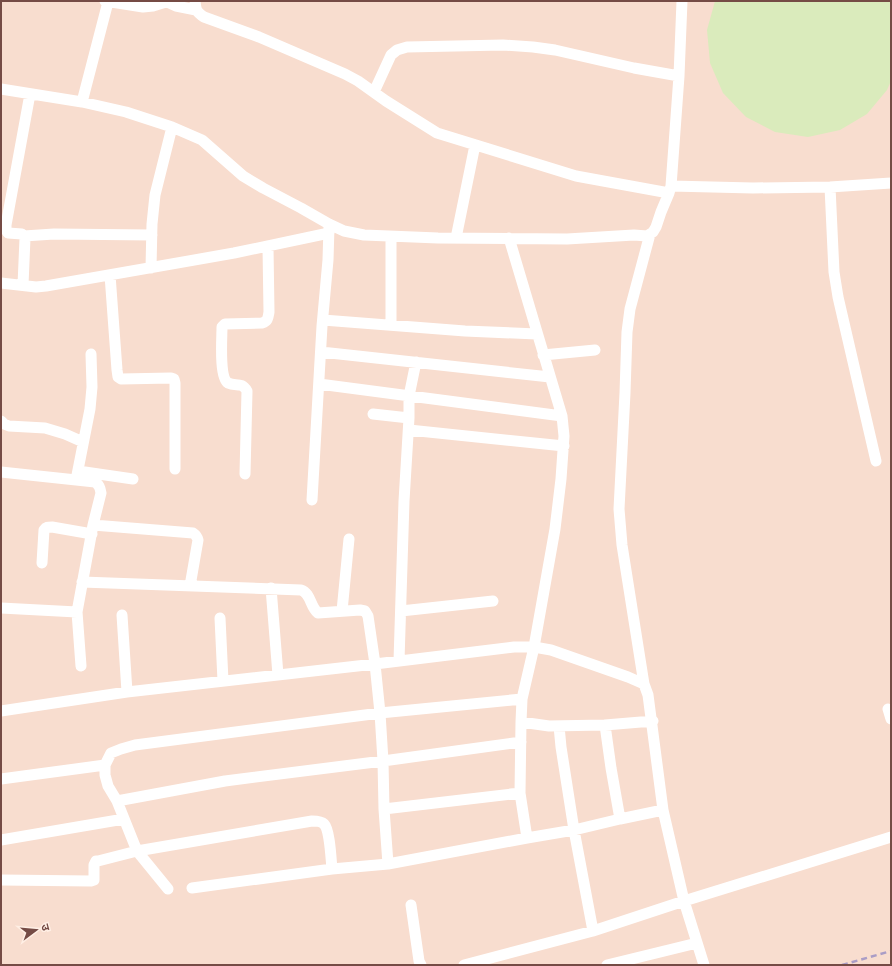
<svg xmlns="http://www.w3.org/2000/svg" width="892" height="966" font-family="Montserrat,'Noto Sans Devanagari',sans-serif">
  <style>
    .residential { fill: #f8ddcf }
    .green { fill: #daebbc }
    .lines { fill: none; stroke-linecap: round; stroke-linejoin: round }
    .minor { stroke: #fff; stroke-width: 11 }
    .rail { stroke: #aa9dc6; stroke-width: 2.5; stroke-dasharray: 6 4; stroke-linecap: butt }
  </style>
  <rect width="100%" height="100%" fill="#feeade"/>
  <!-- residential -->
  <path class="residential" d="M1 1H891V965H1Z"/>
  <!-- green -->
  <path class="green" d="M715 1H891V81L887 90 867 114 840 130 808 137 775 132 746 117 723 93 710 63 707 30Z"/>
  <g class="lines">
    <!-- minor -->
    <path class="minor" d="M105 1 143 7 153 6 166 2
      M165 1 176 6 196 10
      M195 1C196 10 196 12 204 17L259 37 345 74 358 81 386 101 437 133 576 176 669 193
      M682 1 679 76 671 186 753 188 830 187 891 183
      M1 89 82 102 126 112 172 127 202 140 243 176 263 188 301 208 329 224 344 231 364 235 438 238 567 239 634 235 647 236 653 232 656 227 661 212 669 193 671 186
      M374 92 391 55 397 50 407 47 503 45 533 47 555 50 634 68 679 76
      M82 102 108 2
      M830 187 834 272 838 297 876 461
      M24 236 54 234 152 235
      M391 237V325
      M456 238 475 145
      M509 238 562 416 564 436 561 479 555 529 534 647 522 699 521 722
      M151 268 152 224 155 195 172 127
      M110 275 117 370 118 377 121 379 171 378 174 379 175 383V469
      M1 283 36 287 46 286 234 253 329 233
      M23 285 25 238 22 234 8 233 6 230V225L30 94
      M323 320 465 331 537 334
      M321 352 550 377
      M543 355 595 350
      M319 384 562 416
      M373 414 409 418
      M1 421 4 424 9 426 45 428 65 434 83 442
      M409 430 564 446
      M78 471 133 479
      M1 472 95 482C99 485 100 487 101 493L93 525 77 612 81 666
      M245 474 247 391C241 381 236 387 228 383 219 377 222 338 222 327L225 324 262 323C268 321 268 318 269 312L268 247
      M76 480 90 409 92 387 91 354
      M312 500 322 326 328 260 329 227
      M93 525 193 533C196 535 197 536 198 540L190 586
      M42 563 44 530C46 527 48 527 52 527L92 534
      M82 582 301 590C311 593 310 607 318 613L360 610 365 611 368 616 375 664 380 713 383 761 384 809 388 864
      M271 588 278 675
      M1 608 77 612
      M342 611 349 539
      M401 611 493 601
      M122 615 127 692
      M220 618 223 681
      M399 661 404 501 409 418V396L416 362
      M644 684 622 545 619 509 625 393 627 332 630 309 650 234
      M888 709 891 719
      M1 711 127 692 375 664 514 647H534L551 650 628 677 644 684 648 695 663 810 684 901 704 965
      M605 725 611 768 620 819
      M559 726 561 747 574 830 593 931
      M1 779 105 765
      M117 801 225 781 383 761 521 742
      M384 809 520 793
      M527 838 520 793 521 722 549 726 605 725 653 721
      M1 840 124 819
      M1 880 91 881 94 880V865L96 861H98L137 851 312 821C316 821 321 821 324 824 330 830 331 860 332 869
      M192 888 332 869 388 864 527 838 574 830 620 819 663 810
      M168 889 137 851 117 801 108 786 105 775V765L111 753 121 749 135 745 380 713 522 699
      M411 905 419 961 421 965
      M464 965 593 931 684 901 891 837
      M607 965 697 943"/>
    <!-- rail -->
    <path class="rail" d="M842 965 891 951"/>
  </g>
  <!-- border -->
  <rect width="892" height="966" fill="none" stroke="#754b45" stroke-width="4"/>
  <!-- north arrow -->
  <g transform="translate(36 930) rotate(74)" stroke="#ffefe5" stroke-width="3" paint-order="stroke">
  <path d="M0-3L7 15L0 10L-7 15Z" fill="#754b45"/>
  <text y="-6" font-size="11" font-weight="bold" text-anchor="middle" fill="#754b45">उ</text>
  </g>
</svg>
